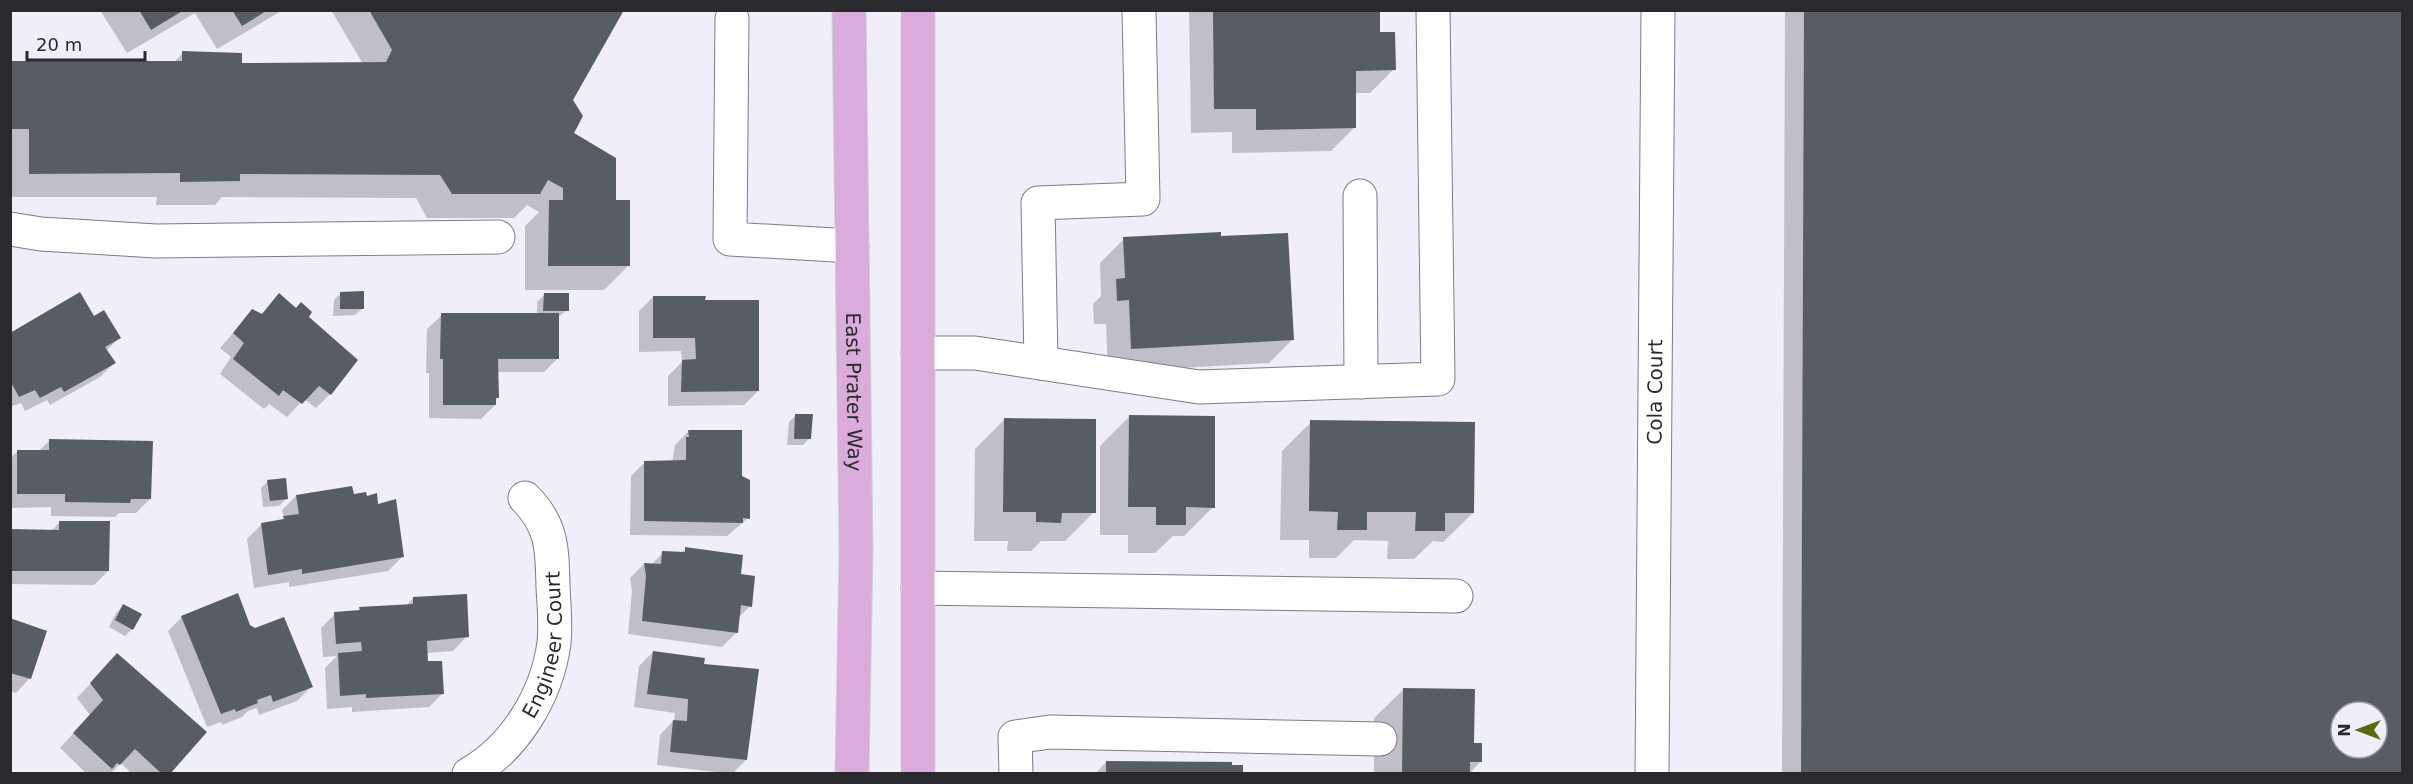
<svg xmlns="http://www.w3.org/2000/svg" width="2413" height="784" font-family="'DejaVu Sans',sans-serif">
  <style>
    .shadow { fill: #0003; fill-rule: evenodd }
    .building { fill: #585d64; fill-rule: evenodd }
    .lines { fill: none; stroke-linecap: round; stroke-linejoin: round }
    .minor-casing { stroke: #7d7c85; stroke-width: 35 }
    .major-casing { stroke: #d0d0d1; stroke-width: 35 }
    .minor { stroke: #fff; stroke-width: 33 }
    .major { stroke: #d9acdb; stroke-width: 33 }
    .labels { text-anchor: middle; stroke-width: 6; stroke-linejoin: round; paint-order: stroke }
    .street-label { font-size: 20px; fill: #2a292d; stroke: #f0eff9 }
  </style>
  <rect width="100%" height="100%" fill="#f0eff9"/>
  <!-- shadow -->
  <path class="shadow" d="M100 10H283L217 49 195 13 127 53Z
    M331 10H623L571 100 572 133 615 201 628 266 604 290H525V226L539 212 527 205 514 218H427L416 198 222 197 215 205H156L157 197H10V62L173 63 183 53 240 65 363 64Z
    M1189 10H1378V34L1394 69 1370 93H1354L1355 127 1331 151 1232 153V132L1191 133Z
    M1785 10H2402V774H1782ZM2341 712H2377V748H2341Z
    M1220 238 1293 339 1269 363 1108 372 1106 324H1094L1093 304 1101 296 1100 263 1124 239Z
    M341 293 363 308 355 315 333 316 334 300Z
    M279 295 307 317 330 394 316 408 304 399 287 417 269 404 264 409 220 374 231 357 220 348 252 311 261 315Z
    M544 295 567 310 558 317V358L544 372H497V397L495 405 481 419 429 418V373H426L427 329 442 315H537V302Z
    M653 297 704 301 758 391 744 405 668 406V376L682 362 681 351 639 352V311Z
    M93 318 119 338 106 351 114 363 100 377 50 405 47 400 25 411 21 403 10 407V336Z
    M796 415 810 438 803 445H787L789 422Z
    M1129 417 1213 507 1184 536H1173L1155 553H1128V535H1100V446Z
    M1004 420 1094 512 1065 541H1041L1031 551H1007L1008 541H974L975 449Z
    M1311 422 1473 513 1443 542 1433 541 1414 559H1387L1388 541 1354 540 1336 558H1309V540H1280L1282 451Z
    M689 431 748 518 727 536 630 535 631 476 645 462H672L675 445Z
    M49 441 150 499 136 513H119L115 517 51 516V507L10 508V458L18 451H39Z
    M268 481 286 499 279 506 263 507 261 488Z
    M296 496H353L377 505 403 556 388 571 289 587V582L254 588 247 539 261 525 280 521 284 518 282 510Z
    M59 523 108 571 94 585 10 584V531H51Z
    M686 549 739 575 750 606 738 618 736 633 722 647 628 634 632 591 630 578 644 564 651 565 663 553H681Z
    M413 598 467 636 453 651 426 653V663L443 693 429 707 352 712V707L327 709 325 668 337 656 323 657 321 628 335 614 357 612 360 608 406 606Z
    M123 606 132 629 125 636 109 627 116 613Z
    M182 617 248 626 311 687 297 701 259 715 257 708 248 711 242 717 222 725 221 722 207 727 168 631Z
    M10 620 30 678 16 693 10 691Z
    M653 652 702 665 746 760 732 774 657 765 660 735 674 720 675 713 634 707 639 666Z
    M117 655 168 774H132L121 763 110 774H87L60 748 90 715 77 698Z
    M1404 689 1472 744 1480 762 1469 774H1374V718Z
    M1106 762 1230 767 1242 774H1095Z"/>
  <!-- building -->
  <path class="building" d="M139 10H184L151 30Z
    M232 10H268L242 26Z
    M369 10H624L573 100 583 116 574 133 616 158V200H630V266H548L549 200H563V188L548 180 540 194H452L440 175 240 174V181L180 182V173L29 174V129H10V61H182V51L242 53V63L386 62 392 50Z
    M1213 10H1380V32H1395L1396 70 1356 71V128L1256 130V109H1214Z
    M1804 10H2402V774H1801ZM2341 712H2377V748H2341Z
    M1221 232V236L1288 233 1294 340 1131 349 1129 300 1117 301 1116 279 1125 278 1123 237Z
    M364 291V309H340V292Z
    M80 292 94 316 104 310 121 338 105 347 116 363 64 392 61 387 40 398 35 390 19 397 10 381V333Z
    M279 293 296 308 301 302 312 312 309 317 358 360 331 395 319 386 302 404 283 390 279 396 233 359 244 343 233 333 252 309 262 314Z
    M544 293H569V311H543Z
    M653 296H706L705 300H759V391L681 392 682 360 696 359 695 338H653Z
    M441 313H559V359H498L499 398H496V405H443V359H440Z
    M795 414H813L811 439H794Z
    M1129 415 1215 416V508L1186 507V525H1156V507H1128Z
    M1004 418 1096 419V513H1062L1061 523 1036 522V512H1003Z
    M1310 420 1475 422 1474 513H1445V531H1415L1416 512H1367V530H1337L1338 512 1309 511Z
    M688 430H742V476L750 480V519L743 518V523L644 521V461L686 460V437H689Z
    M49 439 153 441 151 499H131L130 503 65 502V494H17V450H49Z
    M286 478 288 499 270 501 267 480Z
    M352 486 354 494 366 492 367 496 377 493 378 504 396 499 404 557 302 574V569L268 575 261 523 284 519 283 516 299 514 296 495Z
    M59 521H110L109 571H10V529L59 530Z
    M685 547 743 555 741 574 755 576 752 607 741 605 738 633 642 621 646 576 644 563 661 564 662 551 685 552Z
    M238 593 250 625 255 628 284 617 313 687 273 702 271 695 257 700 258 703 236 712 235 709 221 714 181 616Z
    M467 594 469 637 427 641 428 661H442L444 694 366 698V694L340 696 338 653 362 651 361 642 336 644 334 612 360 610 359 607 413 604V597Z
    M123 604 142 614 133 630 115 620Z
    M10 618 47 631 31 679 10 673Z
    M653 651 705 658 704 664 759 669 747 760 670 752 673 720 687 721 688 699 647 694Z
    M117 653 207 732 170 774H162L135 749 120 765 117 763 112 769 73 733 103 700 90 683Z
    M1403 688 1475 689 1474 743H1482V762H1470V774H1402Z
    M1106 761 1232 762V765H1243V774H1106Z"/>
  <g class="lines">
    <!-- minor casing -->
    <g class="minor-casing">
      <g id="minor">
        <path d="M732 19 730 239 852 246"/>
        <path d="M1360 196 1361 382"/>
        <path d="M10 229 41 234 156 241 498 237"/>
        <path d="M918 353H975L1199 387 1438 379 1433 10"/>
        <path d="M1041 363 1038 203 1143 199 1139 10"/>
        <path d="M918 588 1456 596"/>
        <path id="s1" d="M469 774C515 748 547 695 554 643 556 624 554 606 553 587 552 550 553 526 525 498"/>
        <path d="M1016 774 1015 737 1050 732 1380 739"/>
        <path id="s2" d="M1652 774 1658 10"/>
      </g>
    </g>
    <!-- major casing -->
    <g class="major-casing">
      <g id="major">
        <path id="s3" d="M849 10 856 550 852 774"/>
        <path d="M918 10V774"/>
      </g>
    </g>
    <!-- minor -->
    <use href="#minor" class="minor"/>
    <!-- major -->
    <use href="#major" class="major"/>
  </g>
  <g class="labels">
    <!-- street labels -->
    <g class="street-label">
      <text dy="7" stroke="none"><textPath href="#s3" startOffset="382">East Prater Way</textPath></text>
      <text dy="7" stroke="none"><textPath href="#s2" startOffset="382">Cola Court</textPath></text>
      <text dy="7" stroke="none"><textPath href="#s1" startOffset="158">Engineer Court</textPath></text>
    </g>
  </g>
  <!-- border -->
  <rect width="2413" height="784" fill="none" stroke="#2a292d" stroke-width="24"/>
  <!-- north arrow -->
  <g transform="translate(2359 730) rotate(270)"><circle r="28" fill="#f0eff9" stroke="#a1a0a7" stroke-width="1.5"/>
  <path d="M0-4.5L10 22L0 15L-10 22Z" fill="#5d680d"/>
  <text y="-9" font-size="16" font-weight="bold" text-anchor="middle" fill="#2a292d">N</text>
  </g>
  <!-- scale -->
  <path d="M27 51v9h118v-9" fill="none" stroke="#2a292d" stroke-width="3"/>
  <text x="36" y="51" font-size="18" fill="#2a292d" stroke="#f0eff9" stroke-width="4.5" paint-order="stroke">20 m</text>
</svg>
